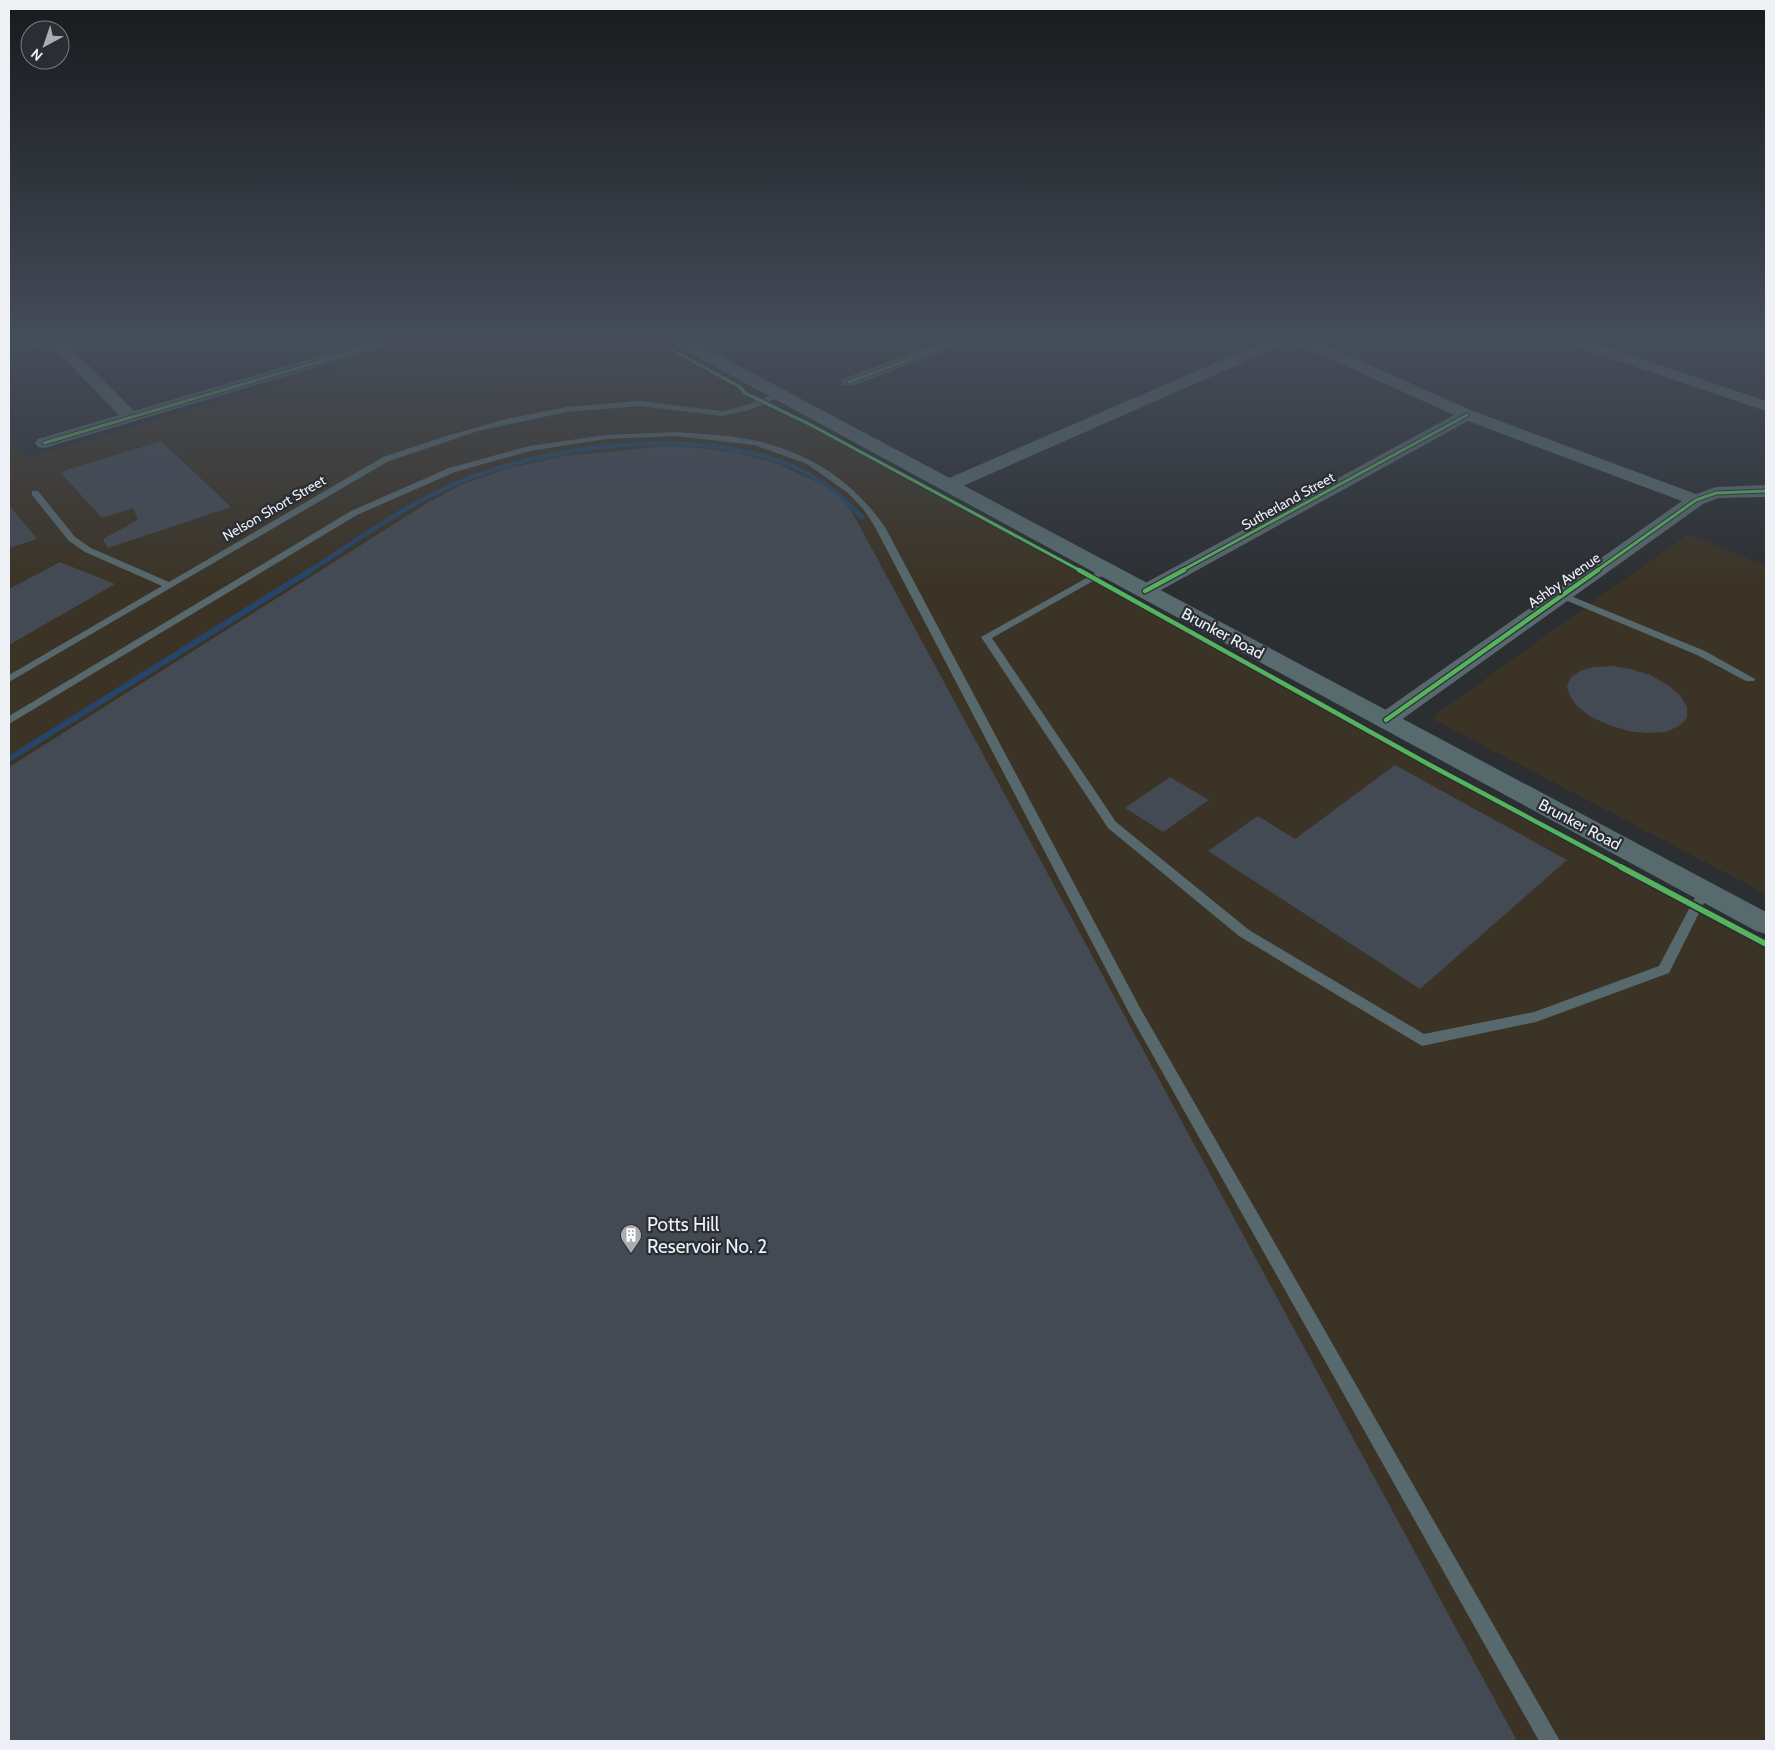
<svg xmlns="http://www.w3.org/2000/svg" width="1775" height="1750" font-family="Cabin,sans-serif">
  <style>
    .industrial { fill: #3b3325 }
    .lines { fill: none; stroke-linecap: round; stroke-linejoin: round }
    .stream-far1 { stroke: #254668; stroke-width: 4.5 }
    .stream { stroke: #254668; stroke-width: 6 }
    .building { fill: #434a53 }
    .lane { fill: #57696c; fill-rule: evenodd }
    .street { fill: #57696c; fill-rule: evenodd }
    .secondary { fill: #576b6e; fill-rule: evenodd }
    .cycleway-far2-casing { stroke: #2a2e34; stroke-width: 5 }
    .cycleway-far1-casing { stroke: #2a2e34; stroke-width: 7 }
    .cycleway-casing { stroke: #2a2e34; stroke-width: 9 }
    .cycleway-far2 { stroke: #56b35d; stroke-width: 3 }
    .cycleway-far1 { stroke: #56b35d; stroke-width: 4.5 }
    .cycleway { stroke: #56b35d; stroke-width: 5.5 }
    .labels { text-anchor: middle; stroke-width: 4.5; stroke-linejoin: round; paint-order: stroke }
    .far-street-label { font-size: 14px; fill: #edf0f5; stroke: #2a2e34 }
    .street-label { font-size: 16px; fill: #edf0f5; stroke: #2a2e34 }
    .near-poi-label { font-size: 19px; fill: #edf0f5; stroke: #2a2e34; text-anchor: start }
  </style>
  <rect width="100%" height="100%" fill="#2c2f32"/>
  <!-- industrial -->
  <path class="industrial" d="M423 341H654L1766 948V1741H9V435L28 458Z
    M1688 534 1766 566V894L1435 720V715Z"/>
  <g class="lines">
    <!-- stream-far1 -->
    <path class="stream-far1" d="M309 571C354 543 399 509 448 487 542 445 695 425 792 466 821 478 840 496 862 517"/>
    <!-- stream -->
    <path class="stream" d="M9 759 311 570"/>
  </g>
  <!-- building -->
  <path class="building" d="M161 441 231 507 108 548 103 539 138 520 133 508 102 518 60 472Z
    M666 446 698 448 735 452 779 464 823 485 841 499 852 512 1517 1741H9V767L429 502 461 485 509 468 565 456Z
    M9 505 37 539 9 548Z
    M60 562 115 584 9 645V589Z
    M1612 666 1631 669 1650 675 1668 685 1680 695 1687 707V718L1679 726 1666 732 1647 733 1628 731 1609 725 1591 717 1578 707 1570 696 1567 686 1571 677 1580 671 1593 667Z
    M1395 765 1567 860 1420 989 1208 851 1258 816 1295 839Z
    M1170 777 1209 800 1163 832 1125 808Z"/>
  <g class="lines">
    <!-- lane -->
    <path class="lane" d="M43 341H57L14 353 10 351Z
      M776 393 783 395 750 410 722 416 640 406 567 412 478 431 389 461 9 682V675L162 586 85 552 69 541 32 495V491H38L75 537 91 548 169 582 383 457 443 437 506 419 567 407 640 401 722 411 744 406Z
      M676 432C702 434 731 435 757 441 811 454 853 481 885 527L1139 1006 1560 1741H1539L1129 1013 875 527 864 510 848 493 807 464 754 445 676 436 606 439 530 451 455 472 357 515 9 724V716L351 511 449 468 529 446 606 435Z
      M1106 567 1111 570 1109 572 992 638 1116 822 1249 930 1424 1034 1534 1012 1659 966 1700 888H1708L1710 891 1669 973 1536 1022 1422 1046 1239 936 1108 828 981 637Z
      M1561 592 1705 651 1755 679 1754 681H1746L1697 655 1558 597V593Z"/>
    <!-- street -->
    <path class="street" d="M47 341H64L134 411 371 341H397L394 344 44 448 38 447 35 443 38 439 119 415Z
      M943 341H966L963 344 855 385H843L841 382 843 379Z
      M1266 341H1288L1285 344 956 489 949 491 942 489 940 485 942 481Z
      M1289 341H1312L1336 350 1473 411 1696 494 1716 487 1766 485V497L1718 498 1703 504 1394 725 1386 727 1378 725 1374 720 1378 715 1682 501 1468 421 1152 595 1145 597 1138 595 1135 591 1138 587 1454 415 1324 356 1292 344Z
      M1564 341H1588L1766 401V411L1567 344Z"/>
    <!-- secondary -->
    <path class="secondary" d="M671 341H692L1766 912V934L1756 931 673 344Z"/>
    <!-- cycleway-far2 casing -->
    <g class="cycleway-far2-casing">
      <path id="cycleway-far2" d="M656 341 740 387 745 393 811 425 1081 571
        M849 382 958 341
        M44 443 389 341
        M1181 571 1467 415
        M1596 571 1696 500 1716 493 1766 491"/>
    </g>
    <!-- cycleway-far1 casing -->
    <g class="cycleway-far1-casing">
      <path id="cycleway-far1" d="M1079 570 1428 764 1623 868
        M1145 591 1184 570
        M1386 720 1598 570"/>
    </g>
    <!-- cycleway casing -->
    <g class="cycleway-casing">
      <path id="cycleway" d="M1621 867 1766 944"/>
    </g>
    <!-- cycleway-far2 -->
    <use href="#cycleway-far2" class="cycleway-far2"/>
    <!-- cycleway-far1 -->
    <use href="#cycleway-far1" class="cycleway-far1"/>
    <!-- cycleway -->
    <use href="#cycleway" class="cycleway"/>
  </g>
  <!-- sky -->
  <linearGradient id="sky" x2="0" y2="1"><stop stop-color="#181a1c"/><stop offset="0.58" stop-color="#454d5a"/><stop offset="1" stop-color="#454d5a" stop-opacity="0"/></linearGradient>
  <rect width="1775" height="586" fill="url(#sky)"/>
  <!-- icons -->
  <defs>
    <g id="building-pin" transform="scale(1.125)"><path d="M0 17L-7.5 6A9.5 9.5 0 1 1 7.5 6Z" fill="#a9acb1" stroke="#2a2e34"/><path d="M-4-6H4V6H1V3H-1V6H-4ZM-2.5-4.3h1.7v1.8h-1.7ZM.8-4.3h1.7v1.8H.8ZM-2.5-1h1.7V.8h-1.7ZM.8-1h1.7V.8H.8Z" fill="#fff"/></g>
  </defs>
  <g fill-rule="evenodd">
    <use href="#building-pin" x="631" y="1235"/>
  </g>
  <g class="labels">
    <!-- far-street labels -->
    <g class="far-street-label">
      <text transform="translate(1288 501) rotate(-29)" y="5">Sutherland Street</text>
      <text transform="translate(274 508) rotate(-30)" y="5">Nelson Short Street</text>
      <text transform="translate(1564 580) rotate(-35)" y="5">Ashby Avenue</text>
    </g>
    <!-- street labels -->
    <g class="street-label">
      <text transform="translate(1223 633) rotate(28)" y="6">Brunker Road</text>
      <text transform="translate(1580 824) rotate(28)" y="6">Brunker Road</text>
    </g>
    <!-- near-poi labels -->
    <g class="near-poi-label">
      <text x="647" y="1231">Potts Hill<tspan x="647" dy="22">Reservoir No. 2</tspan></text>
    </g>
  </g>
  <!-- border -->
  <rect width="1775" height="1750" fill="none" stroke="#edf0f5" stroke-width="20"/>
  <!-- north arrow -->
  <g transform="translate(45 45) rotate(220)"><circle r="24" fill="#2a2e34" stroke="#787c81"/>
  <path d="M0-4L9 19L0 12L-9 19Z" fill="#a9acb1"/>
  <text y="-8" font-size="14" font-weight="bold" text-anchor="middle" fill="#edf0f5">N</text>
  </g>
</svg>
